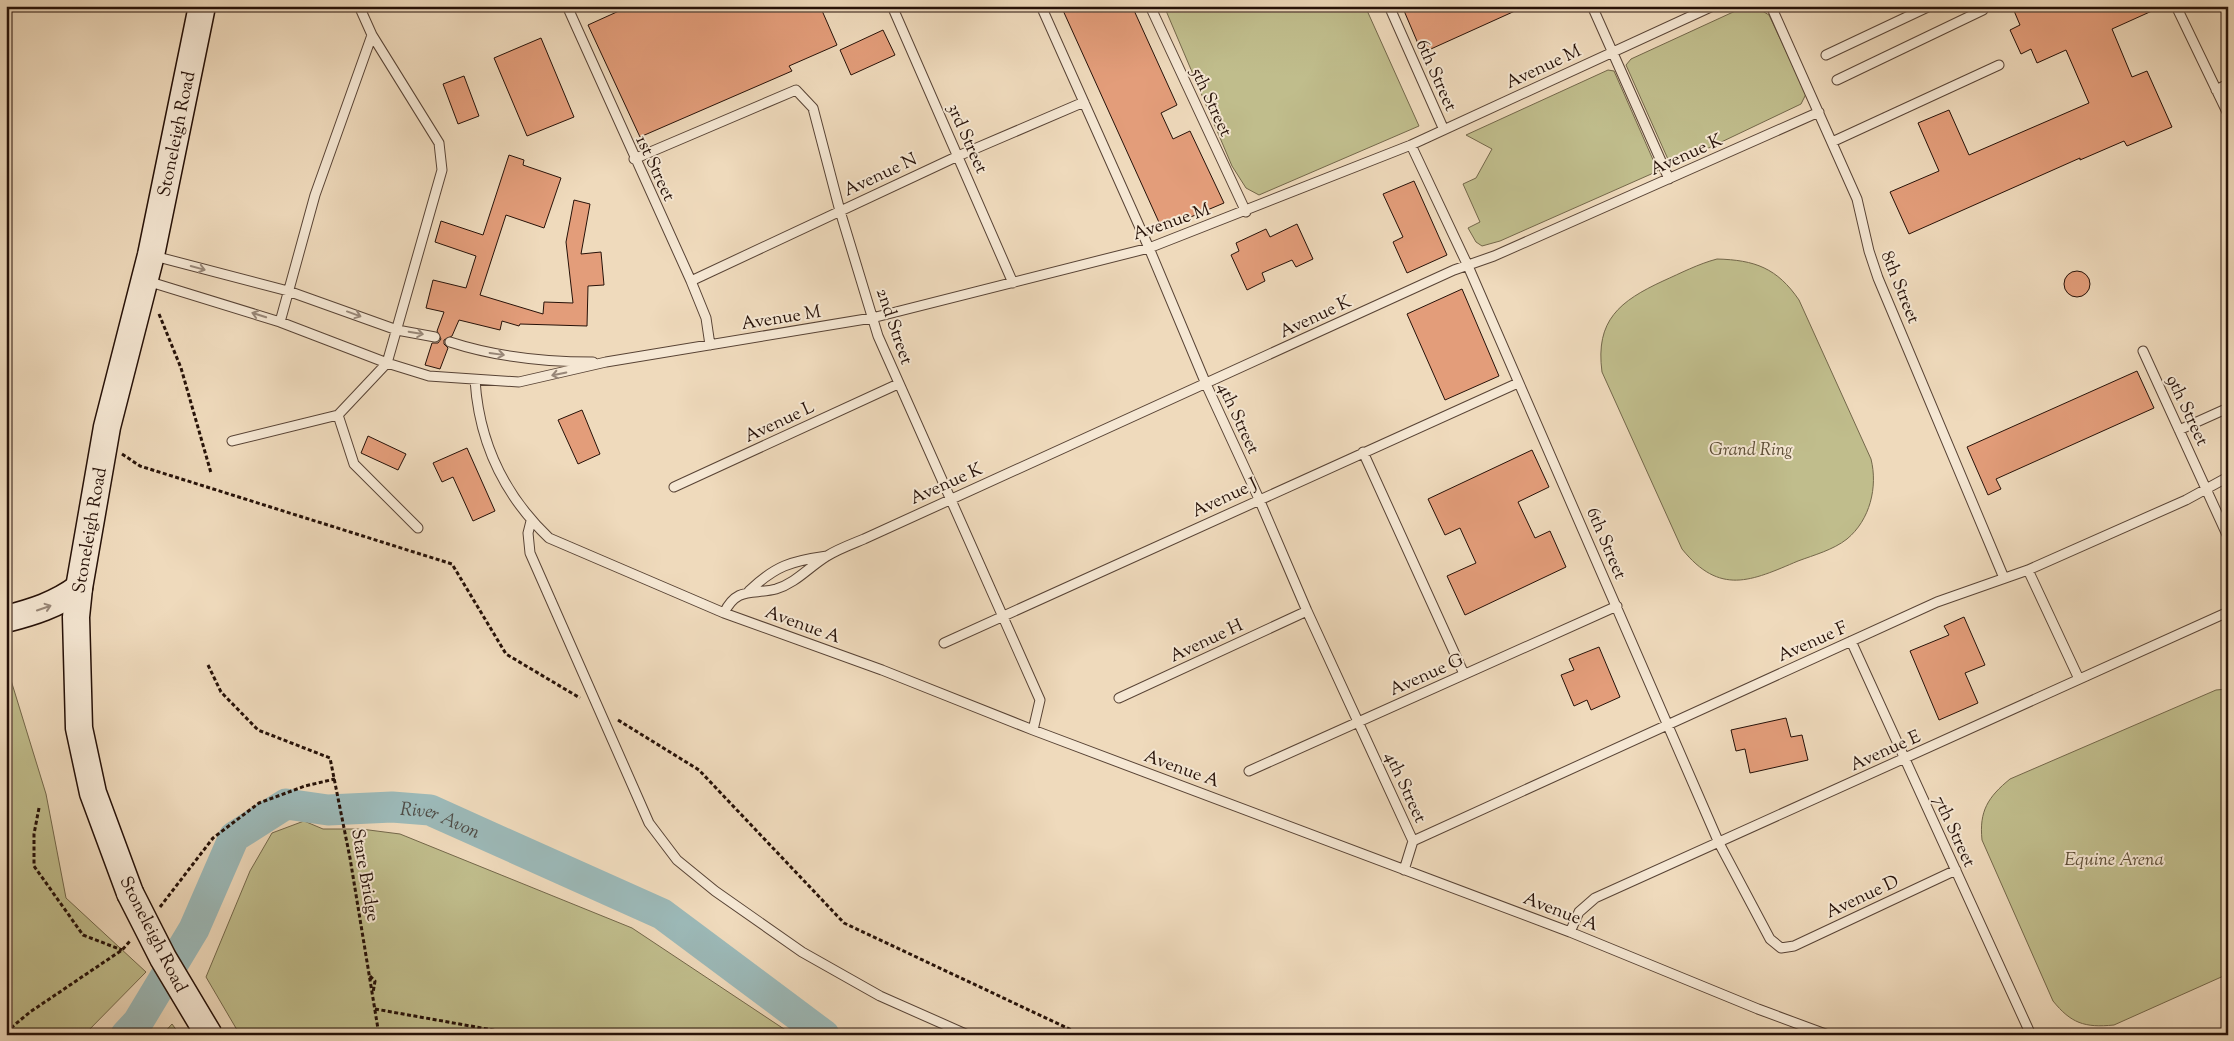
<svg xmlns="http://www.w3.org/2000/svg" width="2234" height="1041" font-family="'Sorts Mill Goudy',serif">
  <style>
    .green { fill: #c0bd8c; stroke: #73674a }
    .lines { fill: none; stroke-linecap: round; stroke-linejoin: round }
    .river { stroke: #9cb9b8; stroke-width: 31 }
    .building { fill: #e39d7a; stroke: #261108 }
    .lane-casing { stroke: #584335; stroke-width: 11 }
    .secondary-casing { stroke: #261108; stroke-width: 29 }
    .path { stroke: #261108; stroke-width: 3; stroke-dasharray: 4 2.5; stroke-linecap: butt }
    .lane { stroke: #f5e7d3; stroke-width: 9 }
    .secondary { stroke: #f5e7d3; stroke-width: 26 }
    .secondary-bridge-casing { stroke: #261108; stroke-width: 29; stroke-linecap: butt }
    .secondary-bridge { stroke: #f5e7d3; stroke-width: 26 }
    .oneway { stroke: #988778 }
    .labels { text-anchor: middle; stroke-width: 4; stroke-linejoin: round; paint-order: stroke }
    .street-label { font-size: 18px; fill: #261108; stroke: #f5e7d3 }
    .park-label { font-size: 18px; font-style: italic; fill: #5c4d36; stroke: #f5e7d3 }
    .water-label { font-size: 19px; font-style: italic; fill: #4f4c46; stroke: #f5e7d3 }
  </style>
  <rect width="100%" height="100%" fill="#efdabc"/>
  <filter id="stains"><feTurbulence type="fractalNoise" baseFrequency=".004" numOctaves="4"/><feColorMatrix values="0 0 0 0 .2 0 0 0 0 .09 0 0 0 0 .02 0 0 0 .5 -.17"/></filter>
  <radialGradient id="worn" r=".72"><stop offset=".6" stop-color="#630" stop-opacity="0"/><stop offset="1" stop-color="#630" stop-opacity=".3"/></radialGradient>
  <!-- green -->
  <path class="green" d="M1164 6H1365L1419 126 1259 195 1246 188 1232 166Z
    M1744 7 1759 9 1769 15 1806 94 1801 104 1671 166 1626 65 1631 59Z
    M1608 70 1614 71 1658 171 1500 241 1482 246 1476 242 1468 228 1480 222 1463 184 1476 178 1492 149 1466 135Z
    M1717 259C1755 260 1777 268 1799 300L1871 459C1878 487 1870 520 1847 539 1833 550 1814 555 1798 561 1751 581 1720 596 1682 549L1602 372C1595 320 1620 301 1663 281 1681 273 1698 264 1717 259Z
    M6 664 46 794 66 898 146 972 84 1035H6Z
    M2228 689V974L2114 1025C2084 1028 2071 1023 2053 1001L1982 840C1979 811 1988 797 2010 779L2216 690Z
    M304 821 323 829H361L400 834 632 928 793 1035H240L206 977 250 871 272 833Z
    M172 1024 180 1035H162Z"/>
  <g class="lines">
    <!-- river -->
    <path class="river" id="s1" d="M126 1035 138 1022 194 929 234 837 286 804 328 810 392 807 430 810 662 914 824 1035"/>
  </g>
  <!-- building -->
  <path class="building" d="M630 6H820L837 45 789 66 792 71 640 137 588 25Z
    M1061 6H1132L1177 105 1161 113 1173 139 1190 131 1224 203 1162 229Z
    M1402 6H1526L1422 53Z
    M2012 6H2163L2112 29 2132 77 2147 71 2172 127 2127 146 2124 141 2080 160V158L1909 234 1890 192 1939 171 1918 123 1949 110 1969 155 2089 103 2066 50 2037 63 2031 49 2021 54 2010 30 2020 25Z
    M883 30 895 55 851 75 840 50Z
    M541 38 574 117 527 136 494 58Z
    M464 76 479 116 458 124 443 84Z
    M509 155 524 160 523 165 561 178 544 228 506 215 480 295 543 314 544 302 573 303 566 242 574 200 590 204 581 254 601 252 604 285 588 286 587 326 520 324 519 326 502 321 500 330 459 320 452 336 444 340V344L448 348 440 369 425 365 432 343H438L441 339 437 331 444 312 426 308 433 280 466 288 476 256 435 242 441 221 483 235Z
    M1414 181 1447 255 1407 273 1393 242 1403 237 1383 194Z
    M1297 224 1313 259 1296 267 1292 260 1262 273 1265 281 1247 290 1231 255 1239 251 1236 243 1266 229 1270 237Z
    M2064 284a13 13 0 1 1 26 0a13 13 0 1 1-26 0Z
    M1462 289 1499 376 1445 400 1407 314Z
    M2137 371 2154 408 1996 479 2001 489 1988 495 1967 447Z
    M582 410 600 454 578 464 558 420Z
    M368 436 406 454 398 470 361 453Z
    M467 448 495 511 473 521 453 477 442 482 433 463Z
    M1532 450 1549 487 1518 502 1535 538 1550 531 1566 567 1465 615 1447 576 1476 563 1460 528 1445 535 1428 499Z
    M1964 617 1985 665 1965 673 1978 703 1939 720 1910 651 1949 635 1944 626Z
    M1599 647 1620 697 1591 710 1587 700 1574 706 1561 675 1574 670 1569 659Z
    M1786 718 1791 737 1802 735 1808 760 1750 773 1745 749 1736 751 1731 730Z"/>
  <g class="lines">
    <!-- lane casing -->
    <g class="lane-casing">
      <path id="lane" d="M359 6 372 35 439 143 442 170 387 363 338 415 354 464 418 528
        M567 6 691 281 706 318 710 345
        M892 6 1013 283
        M1041 6 1149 248 1206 384 1259 499 1307 611 1413 841
        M1150 6 1246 212
        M1389 6 1444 130
        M1592 6 1669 179
        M1771 6 1857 199 1869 251 1878 278 2004 578
        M2176 6 2228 114
        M1826 55 1930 6
        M1837 80 1983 10 1985 6
        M2216 90 2228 84
        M1832 142 1999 65
        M1411 145 1468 266 1719 843 1770 939 1781 948 1794 946 1956 870
        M634 159 796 90 813 108 840 211 878 336 1040 700 1033 730
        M154 256 288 291 397 330 435 337
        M147 281 280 322 387 363 429 376 519 382 606 362 872 318 1149 248 1411 145 1713 6
        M691 281 958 156 1084 102
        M280 322 315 195 372 35
        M450 342C496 357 545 362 593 362
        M2143 351 2228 537
        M475 380C479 442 504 495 549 538L724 613 882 670 1033 730 1570 932 1758 1009 1828 1035
        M2179 430 2228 408
        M232 441 338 415
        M1363 452 1464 674
        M674 487 898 384
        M531 521 528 533 530 553 649 823 677 860 715 891 802 952 880 996 968 1035
        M2028 570 2079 679
        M749 591C775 566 791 561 827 556
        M724 613C737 586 753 595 776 589 796 583 809 567 827 556 838 549 852 544 864 539 1060 449 1257 360 1454 270L1494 256 1819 112
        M1851 641 2031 1035
        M944 643 1518 383
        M1119 698 1307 611
        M1249 771 1617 606
        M1413 841 1937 602 2028 570 2186 500 2228 477
        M1404 870 1413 841
        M1570 932 1579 912 1595 898 2228 612"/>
    </g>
    <!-- secondary casing -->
    <g class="secondary-casing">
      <g id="secondary">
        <path d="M6 619C33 612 56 605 79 588"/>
        <path id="s2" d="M130 893 93 793 79 728 76 617 79 588 107 427 151 255 202 6"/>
      </g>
    </g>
    <!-- path -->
    <path class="path" d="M159 314 181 368 211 473
      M122 454 140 466 452 564 506 654 580 698
      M208 665 221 692 258 730 330 758 350 858 379 1035
      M618 720 699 770 844 923 1082 1035
      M39 808 34 834V866L83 935 122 950
      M160 907 213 838 259 803 305 786 335 779
      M370 976 375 981 373 993
      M375 1009 521 1035
      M6 1032 30 1012 122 950 131 940"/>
    <!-- lane -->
    <use href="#lane" class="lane"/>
    <!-- secondary -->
    <use href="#secondary" class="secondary"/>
    <!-- secondary-bridge casing -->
    <g class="secondary-bridge-casing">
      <path id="secondary-bridge" d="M130 893 163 958 209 1035"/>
    </g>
    <!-- secondary-bridge -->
    <use href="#secondary-bridge" class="secondary-bridge"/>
  </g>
  <!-- one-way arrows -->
  <defs><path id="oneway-shaft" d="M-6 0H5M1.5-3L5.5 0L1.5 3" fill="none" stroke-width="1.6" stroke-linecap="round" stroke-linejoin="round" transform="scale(1.25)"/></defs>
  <g class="oneway">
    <use href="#oneway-shaft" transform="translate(198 268) rotate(15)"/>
    <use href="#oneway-shaft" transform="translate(354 314) rotate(20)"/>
    <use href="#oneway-shaft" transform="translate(259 315) rotate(-162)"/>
    <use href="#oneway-shaft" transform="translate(416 333) rotate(10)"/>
    <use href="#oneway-shaft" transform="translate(497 354) rotate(8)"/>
    <use href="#oneway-shaft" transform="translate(559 374) rotate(168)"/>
    <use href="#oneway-shaft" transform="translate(44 608) rotate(-19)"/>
  </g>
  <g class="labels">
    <!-- street labels -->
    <g class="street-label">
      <text transform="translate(1543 66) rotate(-25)" y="6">Avenue M</text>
      <text transform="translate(1437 75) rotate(66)" y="6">6th Street</text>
      <text transform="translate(1212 102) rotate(65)" y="6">5th Street</text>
      <text dy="6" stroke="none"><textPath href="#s2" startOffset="778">Stoneleigh Road</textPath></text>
      <text transform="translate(968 138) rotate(66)" y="6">3rd Street</text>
      <text transform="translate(1686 154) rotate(-24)" y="6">Avenue K</text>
      <text transform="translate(656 168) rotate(65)" y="6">1st Street</text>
      <text transform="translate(880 174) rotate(-25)" y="6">Avenue N</text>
      <text transform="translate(1171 221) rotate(-19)" y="6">Avenue M</text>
      <text transform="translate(1901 287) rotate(68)" y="6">8th Street</text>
      <text transform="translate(1315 316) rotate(-25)" y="6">Avenue K</text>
      <text transform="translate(781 317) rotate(-9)" y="6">Avenue M</text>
      <text transform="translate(895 326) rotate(71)" y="6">2nd Street</text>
      <text transform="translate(2188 410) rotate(65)" y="6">9th Street</text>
      <text transform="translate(1239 418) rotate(65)" y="6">4th Street</text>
      <text transform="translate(779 421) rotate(-25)" y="6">Avenue L</text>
      <text transform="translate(946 483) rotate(-24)" y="6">Avenue K</text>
      <text transform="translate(1224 497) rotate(-25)" y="6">Avenue J</text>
      <text dy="6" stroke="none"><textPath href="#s2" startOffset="372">Stoneleigh Road</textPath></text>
      <text transform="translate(1607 543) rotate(67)" y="6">6th Street</text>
      <text transform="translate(803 624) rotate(20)" y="6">Avenue A</text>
      <text transform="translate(1206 640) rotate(-25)" y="6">Avenue H</text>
      <text transform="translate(1812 641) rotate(-24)" y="6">Avenue F</text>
      <text transform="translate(1426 674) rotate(-24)" y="6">Avenue G</text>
      <text transform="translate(1885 750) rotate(-24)" y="6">Avenue E</text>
      <text transform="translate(1182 768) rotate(20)" y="6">Avenue A</text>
      <text transform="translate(1406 787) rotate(65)" y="6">4th Street</text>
      <text transform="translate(1955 831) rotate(65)" y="6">7th Street</text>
      <text transform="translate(366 875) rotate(80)" y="6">Stare Bridge</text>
      <text transform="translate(1862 896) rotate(-25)" y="6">Avenue D</text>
      <text transform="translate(1561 911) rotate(21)" y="6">Avenue A</text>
      <text transform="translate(154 934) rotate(63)" y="6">Stoneleigh Road</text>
    </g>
    <!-- park labels -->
    <g class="park-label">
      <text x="1751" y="455">Grand Ring</text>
      <text x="2114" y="865">Equine Arena</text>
    </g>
    <!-- water labels -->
    <g class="water-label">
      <text dy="7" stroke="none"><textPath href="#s1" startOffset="445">River Avon</textPath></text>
    </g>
  </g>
  <!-- margin -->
  <rect width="2234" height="1041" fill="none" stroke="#efdabc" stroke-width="25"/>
  <rect x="8" y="8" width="2219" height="1026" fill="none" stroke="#261108" stroke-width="2.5"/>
  <rect x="12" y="12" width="2209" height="1016" fill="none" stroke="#261108"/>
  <rect width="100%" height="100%" filter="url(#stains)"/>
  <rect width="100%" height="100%" fill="url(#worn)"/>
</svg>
